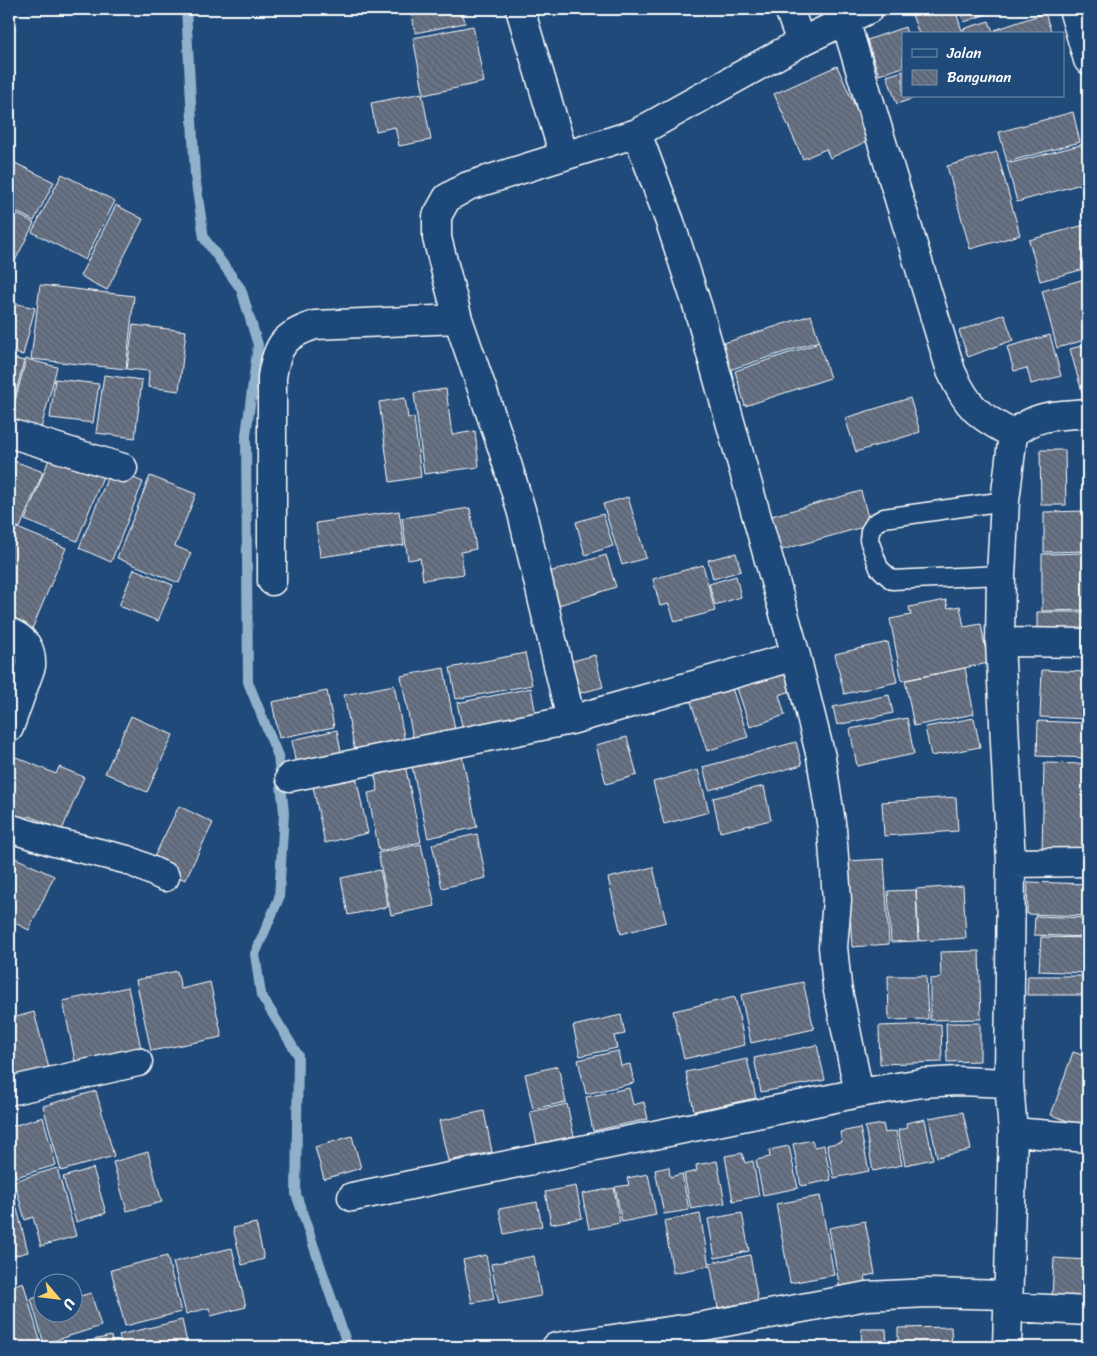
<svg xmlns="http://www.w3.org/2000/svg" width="1097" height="1356" font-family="Sriracha,sans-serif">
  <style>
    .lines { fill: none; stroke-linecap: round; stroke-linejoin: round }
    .stream { stroke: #91b1ca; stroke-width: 10 }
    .building { fill: url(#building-back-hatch); stroke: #fff }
    .service-casing { stroke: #fff; stroke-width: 21 }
    .minor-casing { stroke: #fff; stroke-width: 31 }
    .service { stroke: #1f4a7a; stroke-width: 18 }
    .minor { stroke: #1f4a7a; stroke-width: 28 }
  </style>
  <defs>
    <pattern id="building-back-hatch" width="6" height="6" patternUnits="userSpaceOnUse" patternTransform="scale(1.25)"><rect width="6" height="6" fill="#687387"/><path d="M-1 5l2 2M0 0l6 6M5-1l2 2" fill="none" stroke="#595e67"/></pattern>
  </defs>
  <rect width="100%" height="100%" fill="#1f4a7a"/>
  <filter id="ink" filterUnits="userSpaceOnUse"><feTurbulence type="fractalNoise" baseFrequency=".02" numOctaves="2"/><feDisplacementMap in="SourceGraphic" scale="10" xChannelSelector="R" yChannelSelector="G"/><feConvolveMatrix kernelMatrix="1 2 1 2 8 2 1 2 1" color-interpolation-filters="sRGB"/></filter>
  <g filter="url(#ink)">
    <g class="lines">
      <!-- stream -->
      <path class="stream" d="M186 9 195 176 204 238 241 289 258 345 246 435 248 682 278 756 284 813 279 898 255 954 261 995 298 1055 296 1194 348 1347"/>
    </g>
    <!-- building -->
    <path class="building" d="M411 9H462L465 23 415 33Z
      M920 9H955L963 34H919L911 12Z
      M960 9H985L987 14 964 22Z
      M1045 13 1052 34H996L995 30Z
      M989 21 994 34H965L963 29Z
      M473 26 484 82 424 95 413 38Z
      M905 27 907 34H903V67L879 75 867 40Z
      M837 66 870 140 830 158 826 149 803 159 774 94Z
      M903 71V96H920L897 104 887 76Z
      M422 93 431 140 399 146 395 127 376 131 371 103Z
      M1073 112 1080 142 1007 162 999 132Z
      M1088 143V182L1017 202 1007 164Z
      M997 152 1020 235 970 249 947 166Z
      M9 160 54 182 34 221 9 208Z
      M62 174 115 201 85 260 32 232Z
      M116 205 143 219 107 290 80 276Z
      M9 210 34 223 15 261 9 258Z
      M1088 224V268L1040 281 1029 240Z
      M1088 278V339L1057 348 1042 291Z
      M40 285 134 296 126 369 31 359Z
      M9 302 35 308 23 355 9 352Z
      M1004 314 1013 340 968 357 959 331Z
      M811 315 819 341 723 372 715 346Z
      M133 325 186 331 179 391 148 387 149 371 127 369Z
      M1050 335 1061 376 1031 384 1027 368 1014 371 1007 347Z
      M819 343 830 378 745 406 735 371Z
      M1088 344V390L1082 392 1070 349Z
      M9 357 24 361 9 419Z
      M26 359 57 367 40 432 9 424Z
      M104 375 142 380 135 438 96 433Z
      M55 379 99 384 93 423 50 418Z
      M446 389 452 435 475 431 479 467 424 474 414 393Z
      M405 398 408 418 414 417 421 477 390 482 379 402Z
      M910 398 920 432 856 452 845 418Z
      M1040 450H1065L1066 505H1041Z
      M52 452 104 474 77 541 25 520Z
      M9 459 43 472 20 528 9 523Z
      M111 469 143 482 111 562 79 548Z
      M150 476 196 494 175 546 191 553 179 583 117 558Z
      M861 491 870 525 778 551 768 517Z
      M628 497 646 558 622 565 603 504Z
      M470 508 476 549 461 552 464 574 423 580 420 558 408 560 402 518Z
      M399 511 404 545 320 557 316 523Z
      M1088 511V551L1044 552V512Z
      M603 514 613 546 585 555 576 522Z
      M15 527 66 548 32 629 9 619V541Z
      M736 553 741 571 713 579 708 560Z
      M1088 553V610L1042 611V554Z
      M606 555 616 587 559 605 549 572Z
      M703 565 715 611 675 622 669 604 660 606 653 579Z
      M134 569 173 585 158 621 119 606Z
      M736 576 741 597 715 605 709 584Z
      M946 600 948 608 960 606 964 627 981 624 988 663 902 681 890 619 911 615 909 607Z
      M1037 612H1088V638L1037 639Z
      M888 642 897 682 844 694 835 654Z
      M525 653 532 685 456 699 450 668Z
      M595 655 603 687 577 694 569 662Z
      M9 665 17 669 9 687Z
      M782 666 791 691 779 695 785 715 750 727 735 682Z
      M444 668 456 736 414 744 401 676Z
      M965 668 974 714 914 726 905 680Z
      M1042 670 1088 672V719L1040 717Z
      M394 685 406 747 356 757 344 695Z
      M731 685 748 737 707 751 690 699Z
      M531 688 537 720 464 735 457 703Z
      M327 691 334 727 279 738 272 702Z
      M889 695 893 713 837 725 833 707Z
      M131 716 173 735 147 792 105 773Z
      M907 718 914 754 857 766 850 729Z
      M974 718 980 747 931 756 925 727Z
      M1038 721 1088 723V758L1037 756Z
      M337 730 342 758 296 767 292 740Z
      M627 737 637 775 606 784 596 745Z
      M796 742 802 765 709 790 703 767Z
      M461 751 477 827 428 838 411 762Z
      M9 754 56 774 59 767 84 777 62 830 29 816 26 822 9 814Z
      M1044 763 1088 764V853H1042Z
      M405 765 421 842 379 851 368 793 378 791 374 772Z
      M698 770 709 812 664 824 653 782Z
      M355 773 368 833 325 843 312 782Z
      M764 786 771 820 720 832 713 798Z
      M956 797 958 831 884 836 882 802Z
      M179 806 213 823 185 880 151 863Z
      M477 834 486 878 442 888 432 844Z
      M421 844 435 906 391 915 378 853Z
      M9 855 54 876 29 930 9 920Z
      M884 859 889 944 852 947 847 861Z
      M653 867 666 922 621 934 608 878Z
      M380 870 388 907 348 915 341 878Z
      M1028 882 1088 884V916L1027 914Z
      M963 886 966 938 919 941 916 889Z
      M916 890 918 941 891 942 888 891Z
      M1035 916 1088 918V937L1034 935Z
      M1041 937 1088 938V973L1039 971Z
      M979 951 981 1019 930 1020V979L941 978 940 952Z
      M177 971 181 989 210 982 222 1037 151 1051 136 980Z
      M888 976H926L928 1019 889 1020Z
      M1028 976H1088V995H1027Z
      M803 982 814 1029 751 1043 741 995Z
      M128 987 142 1053 76 1066 63 1001Z
      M735 997 745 1045 684 1059 673 1011Z
      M34 1012 49 1068 11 1078 9 1068V1019Z
      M621 1015 625 1034 614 1036 617 1048 580 1056 573 1026Z
      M946 1023H980V1061L947 1062Z
      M941 1024 942 1062 880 1064 879 1026Z
      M817 1045 825 1080 761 1092 754 1058Z
      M618 1051 621 1066 630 1064 634 1083 586 1094 578 1060Z
      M1073 1052 1088 1057V1128L1051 1115Z
      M747 1059 756 1098 694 1111 686 1072Z
      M558 1066 566 1102 533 1109 525 1074Z
      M629 1088 633 1105 644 1102 648 1119 593 1131 586 1097Z
      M96 1091 114 1156 61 1171 43 1106Z
      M567 1104 574 1136 537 1144 530 1112Z
      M484 1111 492 1152 448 1161 439 1121Z
      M963 1112 971 1150 937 1157 929 1118Z
      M43 1117 56 1165 16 1177 9 1150V1127Z
      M925 1119 933 1159 905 1165 898 1130 907 1128 906 1123Z
      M883 1124 885 1133 896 1131 902 1165 873 1171 865 1127Z
      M860 1128 869 1171 834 1178 827 1145 842 1142 840 1132Z
      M352 1136 361 1168 324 1179 315 1147Z
      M812 1140 814 1147 824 1145 831 1180 801 1186 793 1144Z
      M789 1146 798 1188 763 1195 756 1160 770 1157 769 1150Z
      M148 1152 162 1202 127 1211 113 1162Z
      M742 1153 745 1163 753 1161 759 1196 733 1201 725 1156Z
      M717 1161 725 1203 691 1209 684 1174 697 1171 696 1165Z
      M669 1167 670 1177 682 1174 689 1210 664 1214 655 1170Z
      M57 1168 76 1236 41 1246 33 1217 25 1220 14 1181Z
      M93 1168 106 1213 76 1222 63 1177Z
      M648 1174 656 1215 622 1222 615 1187 629 1185 627 1178Z
      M9 1181H10L28 1252 9 1257Z
      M576 1186 582 1218 551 1224 545 1192Z
      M614 1188 620 1223 589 1229 582 1194Z
      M820 1196 834 1275 790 1283 776 1204Z
      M537 1202 542 1226 504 1234 499 1209Z
      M742 1213 749 1251 715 1258 708 1219Z
      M700 1214 709 1266 673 1273 664 1221Z
      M865 1221 875 1274 865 1276 868 1289 841 1295 829 1228Z
      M256 1223 264 1259 242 1265 233 1228Z
      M232 1248 246 1307 211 1316 209 1308 186 1314 173 1262Z
      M486 1255 494 1299 472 1303 463 1260Z
      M750 1255 758 1301 718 1308 710 1263Z
      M167 1256 181 1312 125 1326 111 1270Z
      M534 1256 541 1296 499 1304 491 1264Z
      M1054 1258 1088 1260V1301L1052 1299Z
      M23 1282 41 1344 31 1347H9V1287Z
      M77 1286 80 1296 91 1293 101 1326 44 1344 31 1299 42 1296V1314H72V1287Z
      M182 1320 188 1347H122L119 1335Z
      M951 1327 952 1347H898V1328Z
      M861 1329H886L887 1347H862Z
      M111 1336 113 1347H63Z"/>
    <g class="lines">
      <!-- service casing -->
      <g class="service-casing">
        <path id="service" d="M1001 575 892 580 879 568 869 540 870 531 875 523 884 518 1005 501"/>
      </g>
      <!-- minor casing -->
      <g class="minor-casing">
        <path id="minor" d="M520 9 564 156 637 133 670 222 698 308 796 656
          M789 9 801 42
          M1073 9 1088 60
          M845 20 951 371C967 407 978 416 1013 434
          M637 133 801 42 869 9
          M564 156 468 186 447 198 437 216V238L458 319 502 447 522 513 571 720 796 656 821 757 832 829 837 900 833 947 837 986 859 1093
          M9 433 123 468
          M272 581V377C277 345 284 335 315 325L458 319
          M9 632C25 639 32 648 31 666L9 728
          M1000 642 1088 643
          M290 777 571 720
          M9 828 54 842 128 860 165 877
          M1011 863 1088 862
          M9 1091 138 1062
          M1013 1132 1088 1138
          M352 1197 859 1093 922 1083 958 1081 1009 1083
          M1008 1307 1088 1311
          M556 1347 704 1326 867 1296 928 1293 1008 1295
          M1007 1347 1013 1132 1009 1083 1011 863 1000 642 1001 575 1005 501 1013 434C1039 413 1056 416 1088 413"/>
      </g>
      <!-- service -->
      <use href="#service" class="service"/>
      <!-- minor -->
      <use href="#minor" class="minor"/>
    </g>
  </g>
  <!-- margin -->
  <rect width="1097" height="1356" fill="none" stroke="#1f4a7a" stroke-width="30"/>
  <rect x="15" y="15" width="1067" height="1326" fill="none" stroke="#fff" stroke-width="2" filter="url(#ink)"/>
  <!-- legend -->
  <rect x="902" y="32" width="162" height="65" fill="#1f4a7a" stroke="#7992af"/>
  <rect x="912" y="49" width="25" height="8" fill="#1f4a7a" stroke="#7992af"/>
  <text x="947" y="58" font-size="15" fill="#ffffff">Jalan</text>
  <rect x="912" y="70" width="25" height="15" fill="url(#building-back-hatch)" stroke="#7992af"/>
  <text x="947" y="82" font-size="15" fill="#ffffff">Bangunan</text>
  <!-- north arrow -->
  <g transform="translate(58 1298) rotate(118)"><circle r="24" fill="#1f4a7a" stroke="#7992af"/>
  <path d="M0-4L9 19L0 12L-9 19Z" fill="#ffd166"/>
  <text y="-8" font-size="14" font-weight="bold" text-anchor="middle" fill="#ffffff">U</text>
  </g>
</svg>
